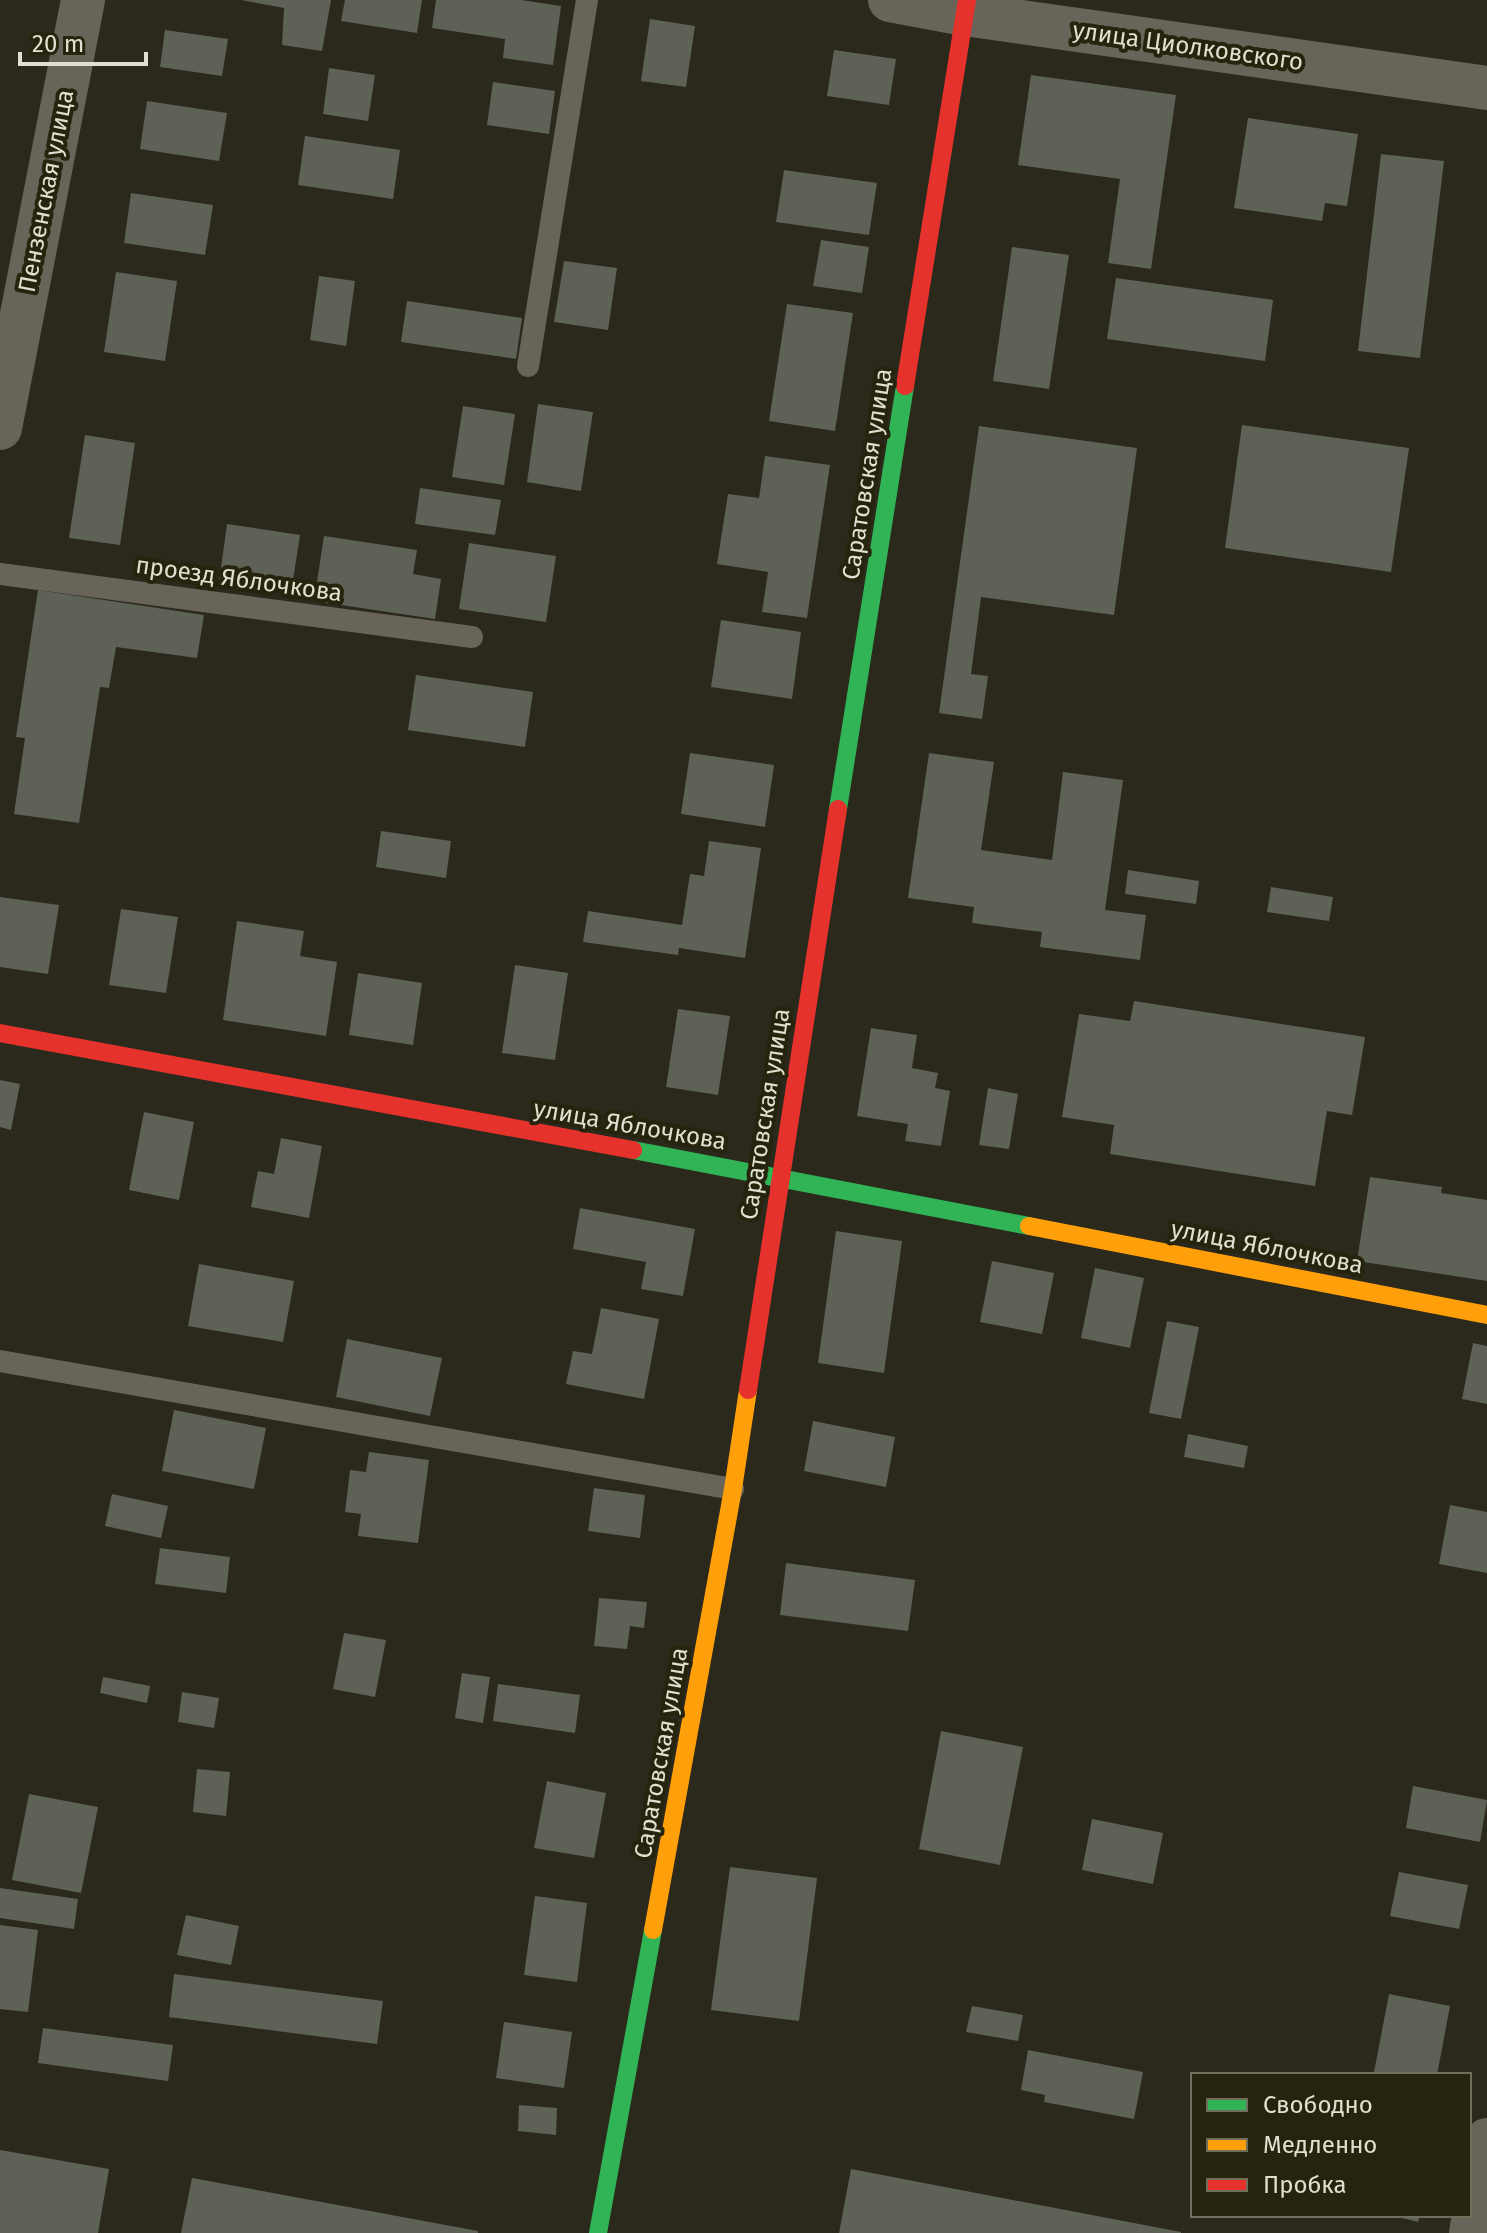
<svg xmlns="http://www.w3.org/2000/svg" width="1487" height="2233" font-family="'Fira Sans',sans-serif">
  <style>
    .building { fill: #5e6155 }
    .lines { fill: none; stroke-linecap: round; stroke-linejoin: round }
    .lane { stroke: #696459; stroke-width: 22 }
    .street { stroke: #696459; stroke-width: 44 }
    .fast { stroke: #30b455; stroke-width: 18 }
    .slow { stroke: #ff9f0a; stroke-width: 18 }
    .jam { stroke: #e5322d; stroke-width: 18 }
    .labels { text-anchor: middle; stroke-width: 8; stroke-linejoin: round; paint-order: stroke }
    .street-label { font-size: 24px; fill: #e0e0d1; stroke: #26240c }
  </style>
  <rect width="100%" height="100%" fill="#2a291c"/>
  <!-- building -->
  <path class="building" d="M241 0H331L322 51 282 45 284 8Z
    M345 0H422L417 33 341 21Z
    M436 0H521L561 6 553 65 503 58 505 39 432 28Z
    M650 19 695 26 686 87 641 81Z
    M165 30 228 39 222 76 160 67Z
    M834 50 896 59 889 105 827 96Z
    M329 68 375 75 368 121 323 114Z
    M1031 75 1176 95 1151 269 1108 263 1120 179 1018 165Z
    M493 82 555 91 549 134 487 125Z
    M147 101 227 113 219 161 140 149Z
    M1248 118 1358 134 1347 206 1325 203 1322 221 1234 208Z
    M305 136 400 150 393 199 298 185Z
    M1381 154 1444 161 1420 358 1358 351Z
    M784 170 877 183 869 235 776 222Z
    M131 193 213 205 205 255 124 243Z
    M821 240 869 247 862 293 813 286Z
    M1012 247 1069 255 1049 389 993 381Z
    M564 261 617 268 608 330 554 322Z
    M116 272 177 281 165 361 104 352Z
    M319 276 355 281 346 346 310 340Z
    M1116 278 1273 300 1265 361 1107 339Z
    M407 301 522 318 516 359 401 342Z
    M787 304 853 313 835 431 769 421Z
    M538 404 593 412 581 491 527 482Z
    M463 406 515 414 504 485 452 477Z
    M1242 425 1409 448 1391 572 1225 548Z
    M979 426 1137 448 1114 615 981 597 971 674 988 676 982 719 939 713Z
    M85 435 135 443 120 545 69 538Z
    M765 456 830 465 807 618 762 612 768 572 717 564 728 494 759 498Z
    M420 488 501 500 495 535 415 524Z
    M227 524 300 535 291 593 219 582Z
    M324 536 417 550 413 574 441 579 435 619 314 601Z
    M469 543 556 556 546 622 459 609Z
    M38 590 204 615 197 658 116 647 109 688 100 687 79 823 14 814 25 738 16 737Z
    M721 620 801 632 792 699 711 687Z
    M416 675 533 692 525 747 408 730Z
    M690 753 774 765 765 827 681 814Z
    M929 753 994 762 981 850 1052 860 1063 772 1123 780 1105 910 1146 915 1140 960 1040 947 1042 932 972 923 974 907 908 898Z
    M381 831 451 841 446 878 376 867Z
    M709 841 761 848 745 958 679 948 678 955 583 942 588 911 682 925 690 874 704 876Z
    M1128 870 1199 881 1196 904 1125 894Z
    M1271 887 1333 897 1329 921 1267 912Z
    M0 897 59 905 48 974 0 967Z
    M121 909 178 917 166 993 109 985Z
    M237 921 304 931 300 956 337 962 326 1036 223 1020Z
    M515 965 568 973 555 1060 502 1053Z
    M358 973 422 983 413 1045 349 1035Z
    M1134 1001 1365 1037 1352 1115 1327 1111 1315 1186 1110 1154 1114 1125 1062 1117 1079 1014 1130 1021Z
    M678 1009 730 1016 718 1095 666 1087Z
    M871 1028 917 1035 912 1068 938 1073 935 1088 950 1091 941 1146 905 1141 908 1124 857 1116Z
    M0 1080 20 1084 11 1130 0 1127Z
    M988 1088 1018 1094 1009 1149 979 1145Z
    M144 1112 194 1122 179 1200 129 1190Z
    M281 1138 322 1146 309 1218 251 1207 258 1171 274 1174Z
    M1370 1177 1442 1187 1441 1193 1487 1200V1281L1357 1261Z
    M580 1208 695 1229 683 1296 641 1289 646 1262 573 1249Z
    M836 1231 902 1241 884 1373 818 1363Z
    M992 1261 1054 1273 1042 1334 980 1322Z
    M199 1264 294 1281 283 1342 188 1326Z
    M1095 1268 1144 1278 1130 1348 1081 1338Z
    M601 1308 659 1319 644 1399 566 1384 573 1351 592 1354Z
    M1167 1321 1199 1327 1181 1419 1149 1413Z
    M347 1339 442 1358 430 1416 336 1397Z
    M1473 1343 1487 1346V1404L1462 1399Z
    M174 1410 266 1428 254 1489 162 1471Z
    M813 1421 895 1437 886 1487 804 1471Z
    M1188 1434 1248 1446 1244 1468 1184 1457Z
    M369 1452 429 1460 418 1543 358 1536 361 1514 345 1512 350 1470 366 1472Z
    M594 1488 645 1495 640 1538 588 1531Z
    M112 1494 168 1506 161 1538 105 1526Z
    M1450 1505 1487 1512V1573L1439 1564Z
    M160 1548 230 1557 226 1593 155 1584Z
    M786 1563 915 1580 908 1631 780 1615Z
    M599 1598 647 1602 644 1628 630 1626 627 1649 594 1646Z
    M344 1633 386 1640 375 1697 333 1689Z
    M462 1673 490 1677 483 1723 455 1718Z
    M103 1677 150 1686 147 1703 100 1693Z
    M498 1684 580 1695 575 1733 493 1721Z
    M182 1692 219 1698 214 1728 178 1722Z
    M941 1731 1023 1747 1000 1865 919 1849Z
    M197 1769 230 1772 226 1816 193 1812Z
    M547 1781 606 1793 594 1858 534 1848Z
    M1413 1786 1487 1800 1480 1842 1406 1828Z
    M29 1794 98 1807 81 1893 12 1880Z
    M1092 1819 1163 1833 1153 1884 1082 1870Z
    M730 1867 817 1878 799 2021 711 2010Z
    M1399 1872 1468 1885 1459 1929 1390 1916Z
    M0 1888 78 1899 74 1929 0 1918Z
    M535 1896 587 1903 577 1982 524 1975Z
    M186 1915 239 1926 231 1965 177 1955Z
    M0 1925 38 1930 28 2012 0 2009Z
    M174 1974 383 2001 377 2044 169 2017Z
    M1389 1994 1450 2006 1437 2075H1392L1374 2072Z
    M972 2006 1023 2015 1018 2041 966 2032Z
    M504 2022 572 2032 564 2088 496 2078Z
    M43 2028 173 2045 168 2081 38 2063Z
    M1028 2050 1143 2072 1134 2119 1044 2102 1045 2095 1021 2090Z
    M519 2105 557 2108 556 2135 518 2131Z
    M0 2150 109 2169 98 2233H0Z
    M851 2169 1181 2232V2233H839Z
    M192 2178 478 2231V2233H181Z
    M1390 2215H1420L1418 2222Z"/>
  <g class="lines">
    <!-- lane -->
    <path class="lane" d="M528 366 587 0
      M0 574 472 637
      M0 1361 733 1489"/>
    <!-- street -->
    <path class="street" d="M890 0 965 14 1487 88
      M0 428 83 0
      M1471 2233 1487 2140"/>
    <!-- fast -->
    <path class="fast" d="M838 809 905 386
      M633 1150 1029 1226
      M598 2233 653 1930"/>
    <!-- slow -->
    <path class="slow" d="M1029 1226 1487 1315
      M653 1930 733 1489 748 1390"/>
    <!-- jam -->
    <path class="jam" d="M905 386 967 0
      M0 1033 633 1150
      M748 1390 838 809"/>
  </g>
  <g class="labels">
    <!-- street labels -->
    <g class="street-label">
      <text transform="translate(1188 46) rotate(8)" y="8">улица Циолковского</text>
      <text transform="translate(46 191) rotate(-79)" y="8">Пензенская улица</text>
      <text transform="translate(867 474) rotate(-81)" y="8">Саратовская улица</text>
      <text transform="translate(239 579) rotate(8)" y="8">проезд Яблочкова</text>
      <text transform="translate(765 1114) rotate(-81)" y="8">Саратовская улица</text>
      <text transform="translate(630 1125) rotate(10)" y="8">улица Яблочкова</text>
      <text transform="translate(1267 1247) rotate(11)" y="8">улица Яблочкова</text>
      <text transform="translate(661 1753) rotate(-80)" y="8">Саратовская улица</text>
    </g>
  </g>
  <!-- legend -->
  <rect x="1191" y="2073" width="280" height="144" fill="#26240c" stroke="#706f5b" stroke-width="2"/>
  <rect x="1207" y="2099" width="40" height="12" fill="#30b455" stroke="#706f5b" stroke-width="2"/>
  <text x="1263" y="2113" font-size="24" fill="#e0e0d1">Свободно</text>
  <rect x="1207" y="2139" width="40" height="12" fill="#ff9f0a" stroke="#706f5b" stroke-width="2"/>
  <text x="1263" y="2153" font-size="24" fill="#e0e0d1">Медленно</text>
  <rect x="1207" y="2179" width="40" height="12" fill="#e5322d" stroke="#706f5b" stroke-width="2"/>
  <text x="1263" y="2193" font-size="24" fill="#e0e0d1">Пробка</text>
  <!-- scale -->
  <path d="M20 52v12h126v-12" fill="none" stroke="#e0e0d1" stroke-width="4"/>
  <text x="32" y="52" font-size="24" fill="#e0e0d1" stroke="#26240c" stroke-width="6" paint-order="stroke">20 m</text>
</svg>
